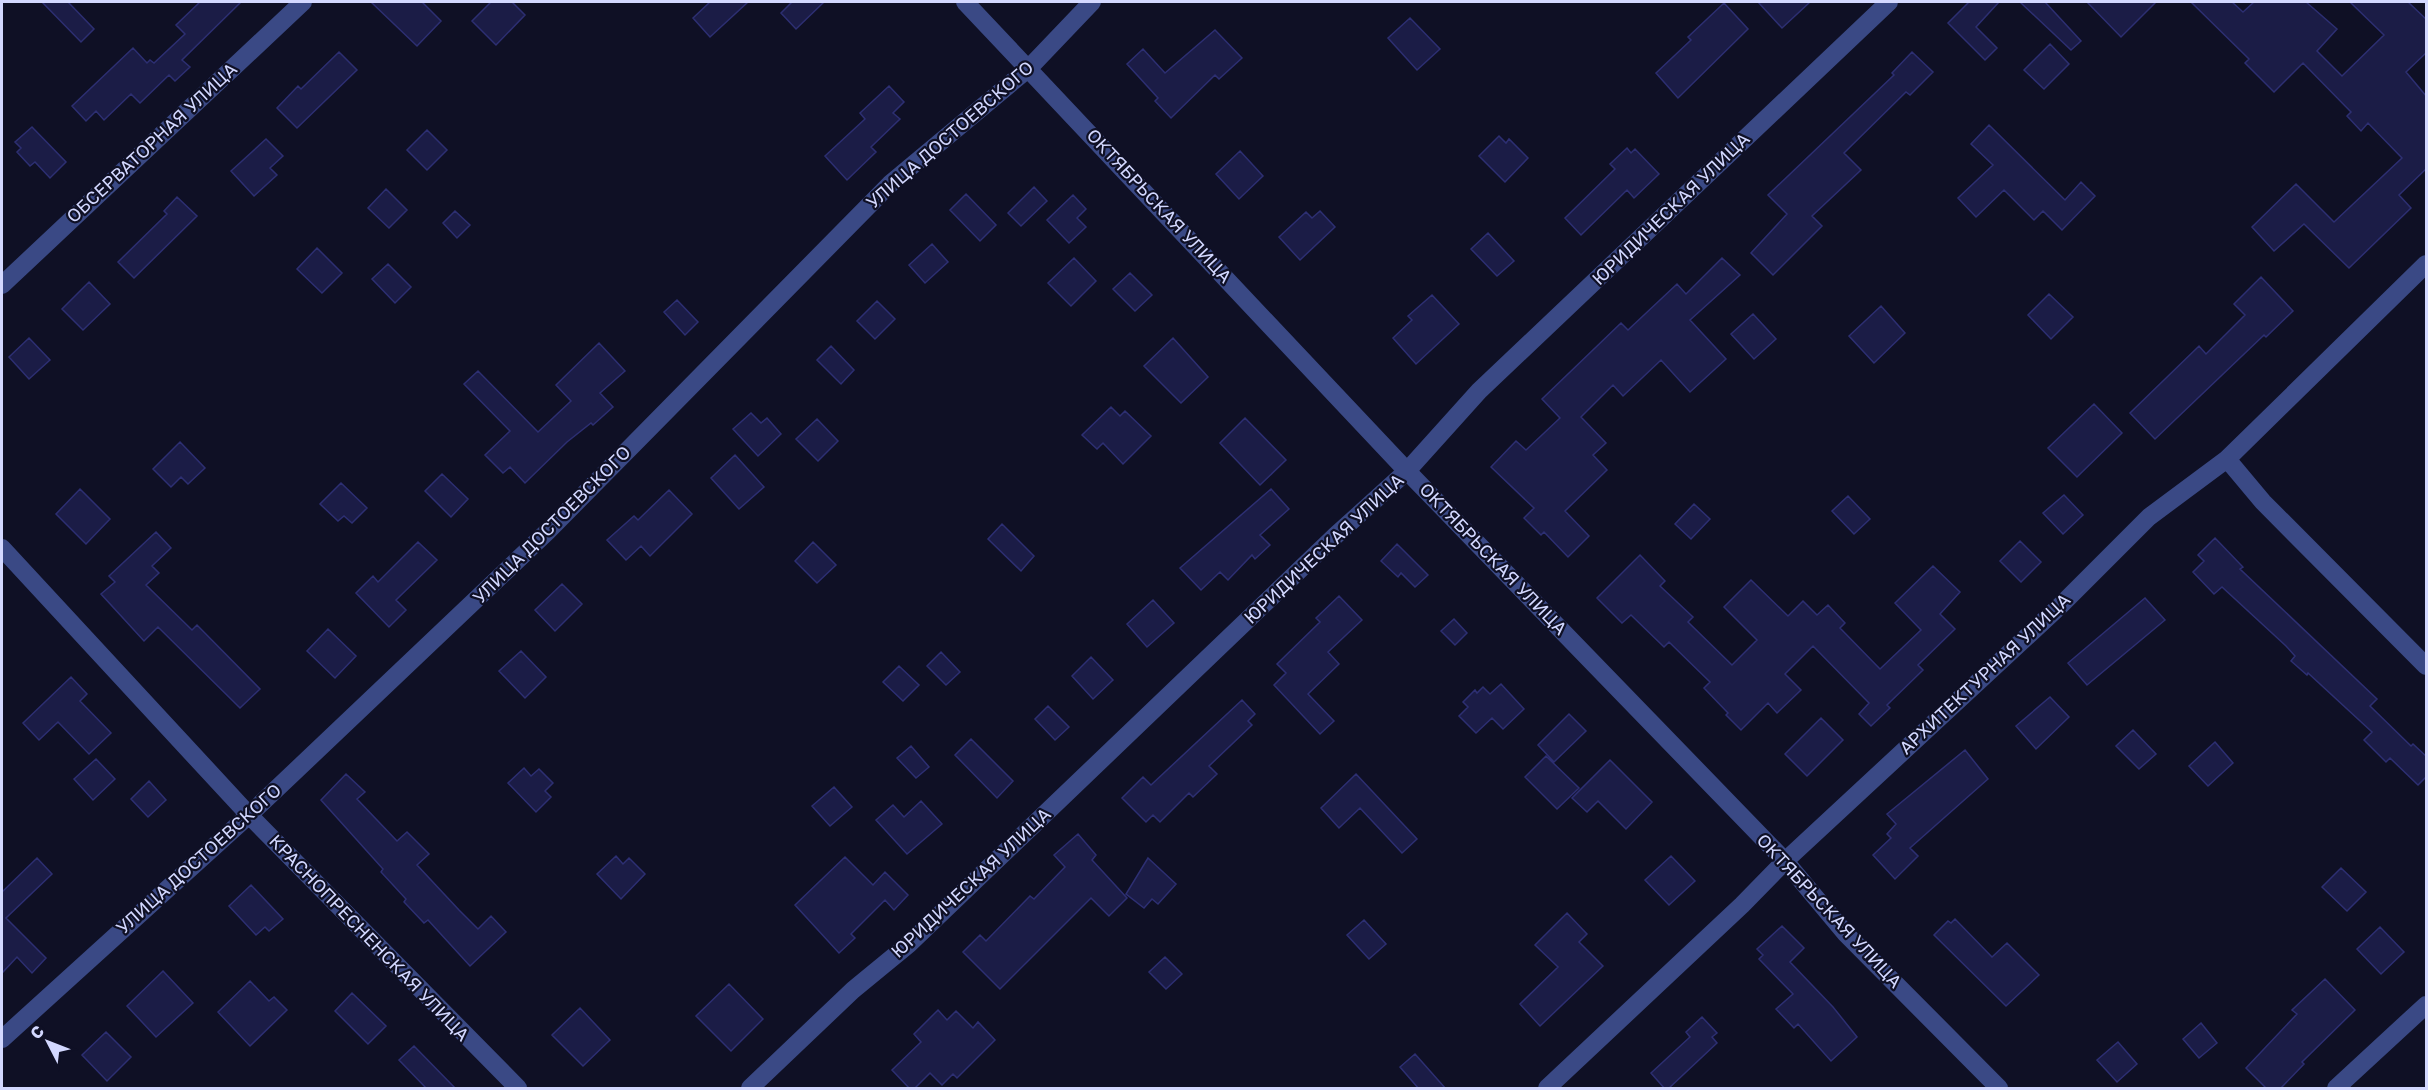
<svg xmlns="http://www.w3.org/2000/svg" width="2428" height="1090" font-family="'Golos Text',sans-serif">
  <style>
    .building { fill: #1b1c46; stroke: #2d2f72; stroke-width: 1.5 }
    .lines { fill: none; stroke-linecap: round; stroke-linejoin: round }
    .minor { stroke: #3a4985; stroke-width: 18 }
    .labels { text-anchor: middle; stroke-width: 4.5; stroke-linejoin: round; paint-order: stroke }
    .street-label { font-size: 18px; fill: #d3d8ff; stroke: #0f1025 }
  </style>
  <rect width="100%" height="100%" fill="#0f1025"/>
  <!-- building -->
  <path class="building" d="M42 2H68L94 29 81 42Z
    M200 2H241L182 60 190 67 175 81 169 75 140 103 131 94 104 120 96 111 86 121 72 106 133 48 147 63 150 60 154 63 185 34 176 25Z
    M371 2H422L441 21 417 46Z
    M491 2H512L525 15 496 45 472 21Z
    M710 2H748L710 37 693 18Z
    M792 2H824L796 29 781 13Z
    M1758 2H1810L1782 28Z
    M1969 2H1999L1976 27 1997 48 1985 60 1948 23Z
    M2020 2H2045L2081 41 2071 50Z
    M2087 2H2156L2121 37Z
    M2191 2H2232L2243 12 2254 2H2306L2337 29 2317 51 2342 76 2384 35 2350 2H2408L2427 20V52L2406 72 2427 97V168L2399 195 2411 208 2349 268 2304 224 2274 251 2252 227 2296 184 2334 222 2402 158 2368 123 2361 131 2347 116 2351 112 2303 63 2274 92 2245 63 2249 59Z
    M1724 3 1748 29 1678 98 1656 73 1691 40 1688 37Z
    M1410 18 1440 49 1417 70 1388 38Z
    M1215 30 1242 58 1219 79 1215 75 1171 118 1155 101 1158 98 1127 64 1143 49 1165 73Z
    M2050 44 2069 64 2044 89 2024 70Z
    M339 52 357 70 297 128 277 108 298 86 301 89Z
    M1912 52 1933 72 1910 95 1906 92 1844 153 1861 170 1812 216 1822 226 1773 275 1751 253 1787 214 1768 195 1894 75 1892 73Z
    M889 86 904 102 893 113 900 119 871 147 876 152 847 180 825 156 865 119 860 113Z
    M1989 125 2065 200 2081 182 2095 196 2062 230 2043 211 2034 220 2004 190 1976 217 1958 198 1993 165 1971 144Z
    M32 127 66 162 50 178 35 162 30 166 17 152 21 148 15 142Z
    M427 130 447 150 427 170 407 150Z
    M1499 136 1506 143 1509 139 1528 158 1505 182 1479 156Z
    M266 139 283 156 270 168 277 175 254 196 231 171Z
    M1627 148 1631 153 1635 149 1659 174 1634 198 1627 190 1581 235 1565 218 1615 169 1610 164Z
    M1240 151 1263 176 1239 199 1216 174Z
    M1034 187 1047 201 1021 226 1008 213Z
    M386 189 407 210 389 228 368 208Z
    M966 194 996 225 980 241 950 210Z
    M1073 195 1086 209 1077 218 1086 227 1069 243 1047 220Z
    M177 197 197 216 134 278 118 262 167 214 164 211Z
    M455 211 470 225 457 238 443 223Z
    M1320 211 1335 227 1300 260 1279 237 1306 212 1312 218Z
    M1488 233 1514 261 1497 276 1471 249Z
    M932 244 948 262 925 283 909 265Z
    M317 248 342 273 322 293 297 269Z
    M1074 258 1096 281 1071 306 1048 283Z
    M1722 258 1740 275 1690 320 1726 359 1690 392 1661 360 1623 396 1613 385 1581 417 1606 443 1593 455 1607 470 1565 511 1589 536 1568 557 1544 532 1541 535 1524 518 1534 508 1491 467 1516 441 1526 450 1560 418 1542 399 1621 323 1628 330 1677 284 1686 294Z
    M388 264 411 287 395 303 372 279Z
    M1130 273 1152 295 1135 311 1113 289Z
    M2261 277 2293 311 2266 337 2264 335 2155 439 2130 413 2199 346 2206 354 2245 315 2234 304Z
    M89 282 110 304 83 330 62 309Z
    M2049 294 2073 317 2051 339 2028 315Z
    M1432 295 1459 324 1416 364 1393 338 1412 320 1408 316Z
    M677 300 698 322 685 335 664 312Z
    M877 301 895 319 875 339 857 321Z
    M1881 306 1905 333 1874 363 1849 336Z
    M1753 314 1776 339 1754 359 1731 334Z
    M29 338 50 360 29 379 9 357Z
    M1173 338 1208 377 1181 403 1144 366Z
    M599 343 625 371 600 393 613 407 593 425 591 423 567 442 525 483 510 467 503 473 485 455 510 431 464 384 478 371 538 432 571 401 556 385Z
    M831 346 854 370 841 384 817 360Z
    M2094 404 2122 433 2077 477 2048 448Z
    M1111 407 1120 416 1125 411 1151 436 1123 464 1103 443 1097 449 1082 435Z
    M751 413 761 423 767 418 781 434 758 456 733 429Z
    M1245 418 1286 460 1260 485 1220 443Z
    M817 419 838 441 818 461 796 439Z
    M180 442 205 468 188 484 181 477 171 487 153 469Z
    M735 455 764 487 739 509 711 478Z
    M442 474 468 499 451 517 425 491Z
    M341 483 367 508 352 523 344 516 338 521 320 504Z
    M80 489 110 519 86 544 56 514Z
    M1271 489 1289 509 1260 535 1270 545 1255 559 1252 555 1228 580 1220 572 1201 590 1180 568Z
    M669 490 692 514 650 556 641 546 626 560 607 540 634 516 638 520Z
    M2064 495 2083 515 2063 534 2043 513Z
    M1848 496 1870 519 1854 534 1832 511Z
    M1694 504 1710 519 1691 539 1675 524Z
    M1002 524 1034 556 1021 571 988 539Z
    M156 532 171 548 152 566 159 573 146 585 192 630 197 625 260 689 240 708 158 627 144 641 101 594 115 582 109 576Z
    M2215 538 2243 567 2240 569 2377 699 2370 706 2411 746 2413 744 2427 757V776L2418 785 2390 758 2386 762 2364 740 2372 732 2308 673 2307 675 2291 661 2295 656 2286 646 2222 587 2214 594 2193 572 2204 561 2198 555Z
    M2020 541 2041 562 2021 582 2000 561Z
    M418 542 437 560 396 600 406 610 389 627 356 593 373 576 378 582Z
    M813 542 836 565 817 583 795 561Z
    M1397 544 1428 575 1415 587 1401 573 1398 577 1381 561Z
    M1640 555 1665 581 1660 586 1693 617 1688 622 1732 665 1757 640 1724 607 1751 580 1788 616 1803 601 1817 615 1828 605 1845 623 1840 628 1880 669 1921 630 1895 603 1933 566 1960 592 1940 614 1955 629 1918 665 1923 670 1887 705 1890 708 1871 726 1859 714 1869 703 1813 646 1785 674 1801 690 1777 713 1768 703 1741 730 1726 715 1728 713 1704 688 1710 682 1669 642 1664 647 1631 615 1622 623 1597 598Z
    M562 584 582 604 555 631 535 610Z
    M1339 596 1362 620 1328 652 1339 664 1308 694 1334 721 1320 734 1274 685 1286 673 1277 664 1320 622 1316 618Z
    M2145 598 2165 620 2087 685 2068 663Z
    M1153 600 1174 623 1147 647 1127 624Z
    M1454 619 1467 633 1455 645 1441 631Z
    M328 629 356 656 335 678 307 651Z
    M521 651 546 677 525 698 499 671Z
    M941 652 960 672 946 685 927 666Z
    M1091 657 1113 680 1093 699 1072 676Z
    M899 666 919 685 903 701 883 682Z
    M71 677 87 694 80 701 111 733 89 754 58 722 39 740 23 723Z
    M1501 684 1524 709 1503 729 1492 718 1476 733 1459 716 1468 707 1463 702 1475 690 1477 693 1483 687 1490 694Z
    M2050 697 2069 717 2036 749 2016 726Z
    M1242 700 1255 714 1248 721 1252 725 1209 766 1217 774 1193 797 1189 793 1160 822 1153 815 1146 822 1122 798 1143 777 1151 785Z
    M1048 706 1069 727 1055 740 1035 719Z
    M1569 714 1586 731 1554 762 1538 745Z
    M1821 718 1843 740 1807 776 1785 754Z
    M2133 730 2156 754 2139 769 2116 746Z
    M971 739 1013 781 997 798 955 755Z
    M2215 742 2233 763 2208 786 2189 766Z
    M911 746 929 767 916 778 897 758Z
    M1965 750 1988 779 1910 848 1918 856 1895 879 1873 855 1891 838 1887 834 1896 824 1887 814Z
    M1546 756 1579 788 1557 809 1525 777Z
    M96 759 115 779 93 800 74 779Z
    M1610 760 1652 802 1626 829 1598 801 1587 812 1572 798Z
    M524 768 531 776 539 769 553 783 545 791 551 797 536 812 508 783Z
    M346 774 365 792 357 799 397 841 407 832 429 854 417 865 459 910 478 929 491 916 506 932 470 966 428 920 424 923 404 902 406 899 381 872 383 869 321 800Z
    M1356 774 1417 839 1402 853 1360 808 1339 828 1321 808Z
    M149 781 166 800 148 817 131 799Z
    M834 787 852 807 830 826 812 806Z
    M921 801 942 824 907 854 876 820 893 805 904 817Z
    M1078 834 1096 855 1092 860 1127 898 1109 916 1091 898 1000 989 963 952 980 935 986 941 1030 896 1034 899 1065 867 1054 855Z
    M616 856 623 864 629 858 645 874 621 899 597 874Z
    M1671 856 1695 881 1669 905 1645 880Z
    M845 857 873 885 885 872 908 895 894 910 885 900 851 934 855 938 839 953 795 905Z
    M37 858 52 874 6 918 46 958 32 973 17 957 2 973V892Z
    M1148 858 1176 884 1158 904 1152 899 1144 908 1126 894Z
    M2341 868 2366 892 2347 911 2322 887Z
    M251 885 283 919 269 931 265 927 256 935 229 906Z
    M1567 913 1587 934 1579 942 1603 966 1540 1026 1520 1004 1558 967 1535 945Z
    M1955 919 1992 957 2007 943 2039 975 2006 1006 1934 935 1948 921 1951 923Z
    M1364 920 1386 944 1369 959 1347 935Z
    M1782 926 1804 948 1790 962 1833 1007 1857 1037 1831 1061 1798 1024 1794 1028 1776 1009 1793 994 1759 959 1763 955 1757 949Z
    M2380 927 2404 952 2381 974 2357 949Z
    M1165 957 1182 974 1166 989 1149 972Z
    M163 971 193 1003 156 1037 127 1006Z
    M2325 979 2355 1010 2302 1062 2304 1064 2280 1089H2267L2246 1068 2297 1014 2292 1010Z
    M250 981 269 1001 274 997 287 1010 250 1046 218 1012Z
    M729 984 763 1019 731 1051 696 1016Z
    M352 993 386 1026 368 1044 335 1011Z
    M580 1008 610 1040 583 1066 552 1035Z
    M938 1010 947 1020 956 1011 973 1028 978 1022 995 1040 957 1078 953 1074 942 1085 930 1073 914 1089H910L892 1070 921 1042 914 1034Z
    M1702 1017 1717 1033 1712 1037 1717 1043 1668 1089H1665L1651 1073 1690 1037 1686 1032Z
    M2201 1023 2217 1043 2199 1058 2183 1039Z
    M106 1032 131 1057 107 1081 82 1055Z
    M2118 1042 2137 1064 2117 1082 2097 1060Z
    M414 1046 456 1089H427L399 1060Z
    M1415 1054 1446 1089H1419L1400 1067Z"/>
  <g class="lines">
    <!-- minor -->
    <path class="minor" d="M965 2 1407 471 1785 861 1846 934 1999 1088
      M2 285 303 2
      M2227 459 2263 502 2426 666
      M2 548 249 815 518 1088
      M2 1039 249 815 548 531 890 184 1029 68 1092 2
      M750 1088 853 990 909 944 1335 536 1407 471 1479 391 1889 2
      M1547 1088 1742 905 1785 861 2061 605 2149 517 2227 459 2426 264
      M2336 1088 2426 1005"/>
  </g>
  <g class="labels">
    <!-- street labels -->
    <g class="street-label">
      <text transform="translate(950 135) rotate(-41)" y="6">УЛИЦА ДОСТОЕВСКОГО</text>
      <text transform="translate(152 143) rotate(-43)" y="6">ОБСЕРВАТОРНАЯ УЛИЦА</text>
      <text transform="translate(1159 206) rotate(47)" y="6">ОКТЯБРЬСКАЯ УЛИЦА</text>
      <text transform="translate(1671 209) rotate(-44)" y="6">ЮРИДИЧЕСКАЯ УЛИЦА</text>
      <text transform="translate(552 525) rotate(-45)" y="6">УЛИЦА ДОСТОЕВСКОГО</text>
      <text transform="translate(1324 549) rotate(-43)" y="6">ЮРИДИЧЕСКАЯ УЛИЦА</text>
      <text transform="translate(1493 559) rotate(46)" y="6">ОКТЯБРЬСКАЯ УЛИЦА</text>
      <text transform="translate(1985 674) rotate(-43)" y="6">АРХИТЕКТУРНАЯ УЛИЦА</text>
      <text transform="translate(199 859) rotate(-42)" y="6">УЛИЦА ДОСТОЕВСКОГО</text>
      <text transform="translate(971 883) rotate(-43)" y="6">ЮРИДИЧЕСКАЯ УЛИЦА</text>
      <text transform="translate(1829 911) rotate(47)" y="6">ОКТЯБРЬСКАЯ УЛИЦА</text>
      <text transform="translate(369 938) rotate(46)" y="6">КРАСНОПРЕСНЕНСКАЯ УЛИЦА</text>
    </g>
  </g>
  <!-- border -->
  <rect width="2428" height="1090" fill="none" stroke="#d3d8ff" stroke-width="6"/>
  <!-- north arrow -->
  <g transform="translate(48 1042) rotate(312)" stroke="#0f1025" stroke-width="4.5" paint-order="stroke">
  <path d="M0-4.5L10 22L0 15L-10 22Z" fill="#d3d8ff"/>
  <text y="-9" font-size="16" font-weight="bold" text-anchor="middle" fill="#d3d8ff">С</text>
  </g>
</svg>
